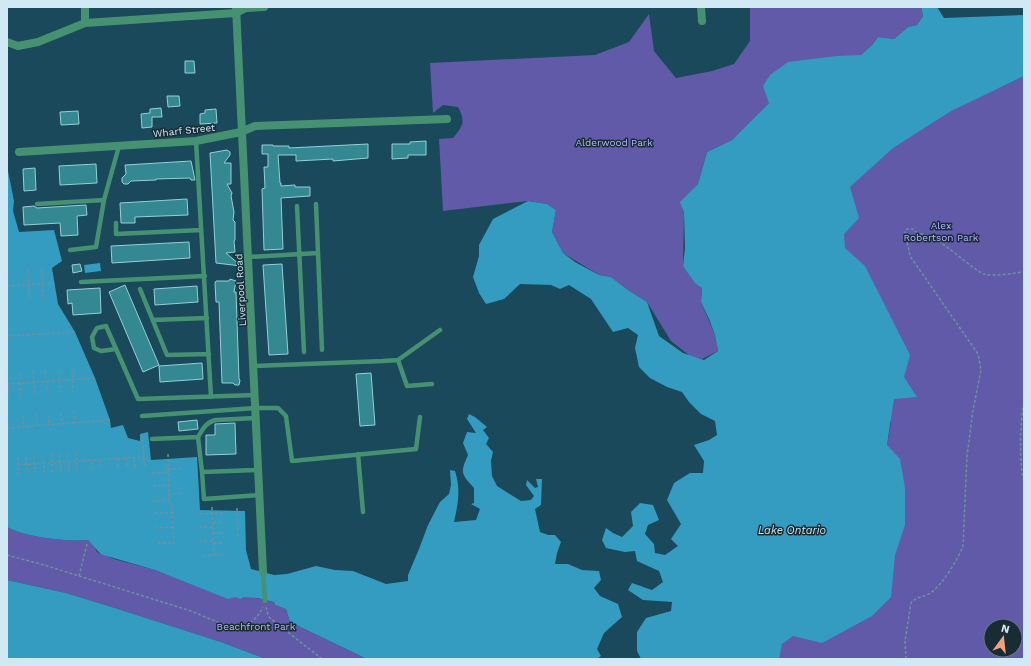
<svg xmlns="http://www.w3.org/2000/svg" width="1031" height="666" font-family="'Work Sans',sans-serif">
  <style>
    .green { fill: #605aa8; fill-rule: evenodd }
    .water { fill: #339cc0 }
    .building { fill: #348891; stroke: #96cfd5 }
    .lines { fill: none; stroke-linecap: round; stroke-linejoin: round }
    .path { stroke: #6c919f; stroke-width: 1.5; stroke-dasharray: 3 2; stroke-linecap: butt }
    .service { stroke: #479173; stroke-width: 4.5 }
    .minor { stroke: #479173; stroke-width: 8 }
    .tertiary { stroke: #479173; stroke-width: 8 }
    .labels { text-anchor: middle; stroke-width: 3; stroke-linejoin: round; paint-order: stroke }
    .street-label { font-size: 10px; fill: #d1e9f4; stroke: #192c34 }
    .park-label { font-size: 10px; fill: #b7b6fc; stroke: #192c34 }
    .water-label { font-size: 11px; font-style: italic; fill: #c9e4ef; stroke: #192c34 }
  </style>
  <rect width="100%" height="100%" fill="#19495a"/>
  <!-- green -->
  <path class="green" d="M750 7H921L923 16 917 25 908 27 894 39 878 37 871 46 861 55 770 102 732 140 707 152 698 184 681 202 684 214 683 266 702 288 701 302 715 335 718 351 702 359 690 356 671 341 647 302 628 290 611 277 599 275 563 253 552 232 556 210 547 204 528 201 443 211 439 139 453 138C463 126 466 122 458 107L443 105 433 113 430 63 595 55 629 42 649 14 654 51 676 78 712 71 734 64 750 41Z
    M1024 76V659H758L887 445 891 423 856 289 826 200 939 109 999 88ZM991 626H1015V650H991Z
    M7 527C26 537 67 542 88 540L93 544 97 552 114 559 155 570 228 598C243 594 260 599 274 602L275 605 286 609 290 622 367 659H266L221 642 115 608 66 593 7 580Z"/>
  <!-- water -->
  <path class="water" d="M921 7H937L944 18 1024 15V76L951 111 893 148 850 187 859 218 844 234 845 248 865 266 910 355 904 377 917 397 894 399 887 445 900 459 905 488V525L895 555 891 597 872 616 822 643 793 636 782 644 779 659H641L637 651V632L646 618 671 611 672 602 643 600 628 590 632 583 652 590 663 582 659 571 637 561 635 551 625 552 606 548 602 540 606 528 613 533 622 537 633 526 631 512 640 503 653 505 659 520 648 525 645 534 654 544 655 553 665 555 678 546 671 539 681 524 667 500 674 483 690 473H703L704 461 694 445 709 440 717 435 715 421 701 414 689 402 682 392 667 387 650 378 639 367 635 348 638 335 628 328 613 332 591 299 569 285 560 289 551 285 520 284 504 299 486 304 479 293 473 277 479 256V245L493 219 528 201 547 204 556 210 552 232 563 253 575 262 599 275 611 277 628 290 647 302 659 336 683 353 704 360 718 351 715 335 709 319 701 302 702 288 695 283 683 266 685 248 684 213 680 202 698 184 707 152 732 140 769 103 763 86 770 75 788 62 837 56 861 55 872 45 878 37 894 39 908 27 917 25 923 16Z
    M7 166 14 201 13 211 19 232 54 230 62 261 52 268 58 304 75 332 95 378 110 420 111 428 123 425 128 438 140 441V434L148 432 151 460 197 457 200 510 245 511 246 550 251 569 274 575 287 574 316 566 335 570 353 571 386 584 408 581V575L419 549 428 525 440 502 449 494 451 485 450 470 455 471C461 489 458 504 454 522L476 520 480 509 471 504 474 503V488C461 474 460 473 468 455L463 443 467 432 476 433 467 419 469 414 475 417 487 427 483 430 489 438 486 444 493 452 491 461 492 476 497 486 521 501 531 500 534 496 526 485 527 480 535 488 538 487 536 479H542L541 505 535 509 540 532 548 535H555L561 542 557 553 555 564H568L582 570 599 571 601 580 594 588 600 596 618 604 622 617 604 633 597 649 601 656 597 659H367L290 622 286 609 275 605 274 602 257 598 243 597 241 599 235 597 228 599 155 570 103 555C96 551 94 545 88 540 67 542 25 537 7 527Z
    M100 263 101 271 85 273 84 265Z
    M7 580 66 593 115 608 221 642 266 659H7Z"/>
  <!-- building -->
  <path class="building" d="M185 61H194L195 73H185Z
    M167 96H179L180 106 168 107Z
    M161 108 162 117H152V127L142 128 141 114 150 113V109Z
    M216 109 217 123 200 124V114L205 113V110Z
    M78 111 79 124 61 125 60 112Z
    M426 141V155H408V158L392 159V144H410V142Z
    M368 144V158L333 161V159L296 161V155H278L280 183H281V186L295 185V187H310V196L281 198 283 249 264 250 262 189 265 188 264 167H268V154H262V145H273V146H289V148Z
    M227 150 230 152V155L224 163H231V184H227L232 193 231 196 234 212 233 220 235 222V240L234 241 235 252 226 253 241 266 216 263 210 153Z
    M191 161 195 180H191L190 178 156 179V180L131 181 128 184H124L122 182V178L126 174 125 165Z
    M96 164 97 183 60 185 59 166Z
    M35 168 36 190 24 191 23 169Z
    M187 199 188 215 135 217V223H121L120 203Z
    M86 205 87 215 77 216 78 235 61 236 60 223 24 225 23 207 34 206 37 208Z
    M189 242 190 258 112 263 111 246Z
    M80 264 82 271 73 273 72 265Z
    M282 264 288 354 269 355 263 265Z
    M230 279 236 281 234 292H236L239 379 240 380 239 385H235L233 383H222L219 302H216L215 283 216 281H229Z
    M125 285 159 365 143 372 109 292Z
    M197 286 198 302 155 305 154 289Z
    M100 288 101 313 73 315 72 303 68 304 67 290Z
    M202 363 203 379 160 382 159 366Z
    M371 373 375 425 360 426 356 374Z
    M197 420 198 429 179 431 178 422Z
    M235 423 236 454 206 455V435H215V424Z"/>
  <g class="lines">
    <!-- path -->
    <path class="path" d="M908 239 905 232 907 229H913L918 234
      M42 269 43 298
      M28 270 30 300
      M7 286 54 283
      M7 336 75 332
      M72 370 73 392
      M33 371 35 394
      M45 371 48 393
      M59 371 60 392
      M19 373 21 395
      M7 375 9 396
      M7 384 95 378
      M1024 403C1020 419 1019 466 1024 481
      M74 411 75 423
      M61 413 62 423
      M36 414 38 426
      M48 415 49 425
      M23 416 24 427
      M7 428 110 420
      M76 452 77 471
      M52 454V473
      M59 454 61 472
      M67 454 69 472
      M43 455 44 473
      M34 456 35 473
      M18 457V474
      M26 457 27 473
      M126 458 128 468
      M144 458 145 466
      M117 459 118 468
      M134 459 135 467
      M100 460 101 469
      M92 461 93 469
      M18 465 144 457 142 434
      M168 469H181
      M152 473 168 472
      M153 486 168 485
      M168 494 182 493
      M153 501 169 499
      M212 507 214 555
      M237 508 238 536
      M155 513H172
      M200 514 224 513
      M213 522H223
      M199 527H213
      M155 528 173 527
      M213 533H224
      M199 541H213
      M158 543H174L172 504H169L168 453
      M214 543H224
      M7 555 44 565 188 610 230 627C244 628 257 621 263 607
      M203 556 225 554
      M79 576 87 544
      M266 607 268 615 270 618 322 659
      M906 659 905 641 911 603C916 596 927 597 933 591 944 582 958 559 963 546L967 456 973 410 981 370 978 354 910 256 907 241C922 215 967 268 984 274 994 277 1013 273 1024 272"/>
    <!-- service -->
    <path class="service" d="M196 141 211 397
      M37 204 104 200
      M316 204 322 350
      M297 206 304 352
      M116 223V234L201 230
      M70 250 96 247 104 200 119 146
      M248 257 318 253
      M81 282 205 276
      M140 289 167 355 209 354
      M153 320 207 318
      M116 349 101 351 94 348 92 337 97 328 106 326 138 399 255 395
      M398 360 407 386 432 384
      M253 366 383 361 398 360 440 330
      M142 416 256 408H278L286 416 292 461 416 449 420 417
      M198 437C203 429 206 422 216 420L256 418
      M152 439 198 437 202 472
      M358 454 363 512
      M259 470 202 472 204 499 260 495
      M263 572 265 601"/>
    <!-- minor -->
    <path class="minor" d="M85 7V23
      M701 7 702 21
      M7 42 18 46 38 42 85 23 236 13 246 8 264 7
      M19 152 196 141 241 132 255 126 447 119"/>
    <!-- tertiary -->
    <path class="tertiary" d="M236 7 263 572"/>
  </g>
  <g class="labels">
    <!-- street labels -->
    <g class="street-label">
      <text transform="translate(184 130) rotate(-6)" y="4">Wharf Street</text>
      <text transform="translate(240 290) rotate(-93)" y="4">Liverpool Road</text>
    </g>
    <!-- park labels -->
    <g class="park-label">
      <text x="614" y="146">Alderwood Park</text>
      <text x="941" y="229">Alex<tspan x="941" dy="12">Robertson Park</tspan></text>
      <text x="256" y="630">Beachfront Park</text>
    </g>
    <!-- water labels -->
    <g class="water-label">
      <text x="792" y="534">Lake Ontario</text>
    </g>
  </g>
  <!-- border -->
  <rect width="1031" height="666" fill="none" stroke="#d1e9f4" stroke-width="16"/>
  <!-- north arrow -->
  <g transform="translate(1003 638) rotate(15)"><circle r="19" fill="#192c34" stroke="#637881"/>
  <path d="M0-3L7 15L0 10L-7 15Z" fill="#f1a17d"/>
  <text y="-6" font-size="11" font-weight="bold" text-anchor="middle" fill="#d1e9f4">N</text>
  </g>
</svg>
